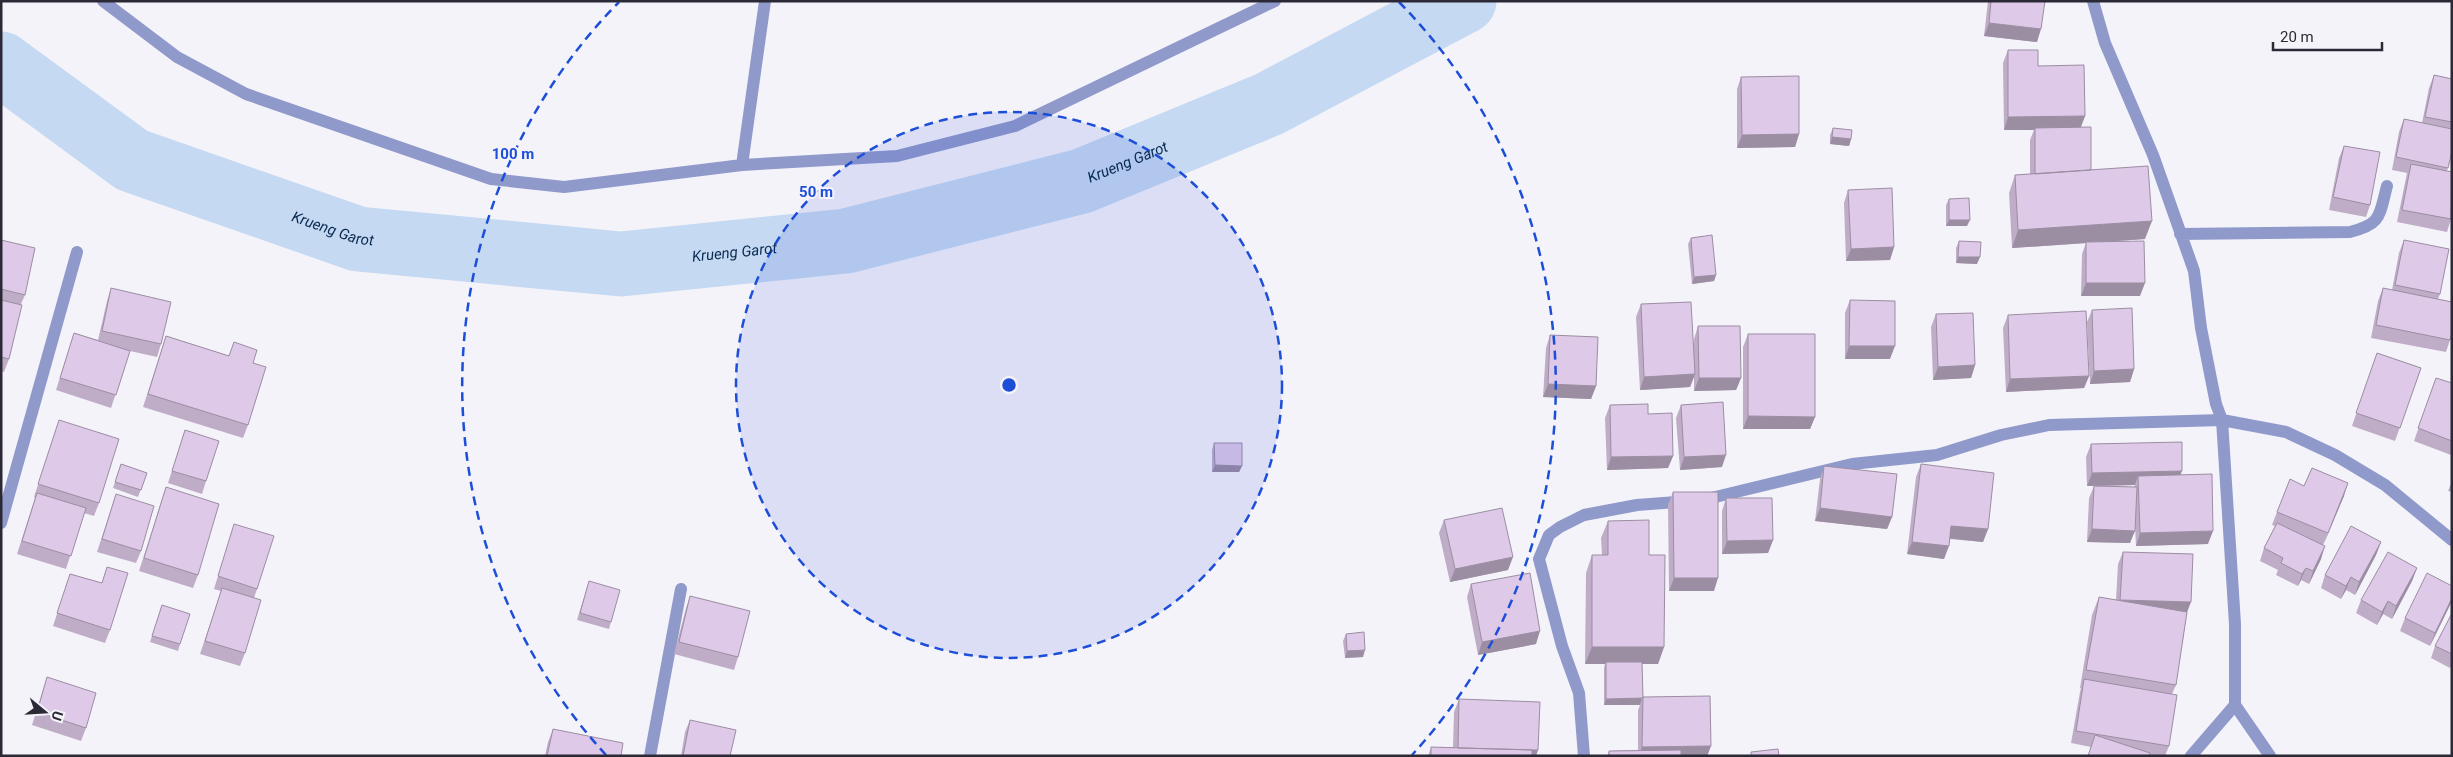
<svg xmlns="http://www.w3.org/2000/svg" width="2453" height="757" font-family="Roboto,sans-serif">
  <style>
    .lines { fill: none; stroke-linecap: round; stroke-linejoin: round }
    .river { stroke: #c5d9f2; stroke-width: 65 }
    .minor { stroke: #8f9acb; stroke-width: 12 }
    .wall { fill: #bfadc8; fill-rule: evenodd }
    .shaded-wall { fill: #9b8da2 }
    .building { fill: #dec9e8; stroke: #9b8da2 }
    .ring { fill: none; stroke: #1d4ed8; stroke-width: 2.5; stroke-dasharray: 9 6 }
    .labels { text-anchor: middle; stroke-width: 4; stroke-linejoin: round; paint-order: stroke }
    .water-label { font-size: 15px; font-style: italic; fill: #082950; stroke: #f5f3fa }
    .centre { fill: #1d4ed8; stroke: #f5f3fa; stroke-width: 2.5 }
    .ring-label { font-size: 15px; text-anchor: middle; font-weight: bold; fill: #1d4ed8; stroke: #f5f3fa; stroke-width: 4; stroke-linejoin: round; paint-order: stroke }
  </style>
  <rect width="100%" height="100%" fill="#f5f3fa"/>
  <g class="lines">
    <!-- river -->
    <path class="river" id="s1" d="M1 64 132 160 358 239 621 264 846 241 1082 181 1269 104 1464 1"/>
    <!-- minor -->
    <path class="minor" d="M103 1 177 57 246 94 491 179 564 187 742 165 897 156 1015 126 1275 1
      M2093 1 2105 43 2153 155 2194 271 2201 328 2216 404 2222 420 2235 624V705L2270 756
      M742 165 765 1
      M2180 234 2350 232C2382 224 2379 216 2387 186
      M1 523 77 252
      M650 756 681 589
      M1584 756 1579 693 1562 646 1539 559 1549 535 1560 527 1584 515 1637 505 1703 500 1852 464 1937 455 2001 435 2049 425 2222 420 2286 432 2335 455 2385 485 2452 540
      M2191 756 2235 705"/>
  </g>
  <!-- wall -->
  <path class="wall" d="M1988 1H2045L2037 42 1984 36Z
    M2008 50 2038 66 2085 116 2081 127 2091 170 2145 239 2103 242 2140 296H2081L2082 254 2086 243 2012 248 2009 193 2015 175 2030 174V140L2034 130H2004L2003 63Z
    M2434 75 2452 79V151L2447 171 2451 219 2447 232 2397 222 2407 173 2392 170 2399 132 2404 119 2422 123 2429 88Z
    M1741 77 1799 134 1795 147 1737 148V89Z
    M1833 128 1851 139 1849 146 1830 144V135Z
    M2344 146 2370 205 2366 217 2329 210 2339 158Z
    M1848 190 1894 247 1890 260 1846 261 1844 203Z
    M1949 199 1967 226H1946V205Z
    M1691 238 1716 275 1714 281 1692 284 1688 244Z
    M1 240 25 295 21 304 9 359 4 372 1 371Z
    M2404 240 2440 294 2438 299 2450 340 2446 352 2371 338 2378 301 2383 288 2392 290 2399 253Z
    M1959 241 1977 264 1956 263V248Z
    M111 288 161 344 157 357 130 351 111 408 56 390 74 333 98 340 107 301Z
    M1850 300 1890 359H1845V313Z
    M1641 304 1694 354V339L1698 326 1741 378 1736 390 1694 391V377L1690 387 1640 390 1636 317Z
    M2092 310 2134 369 2130 382 2090 384 2087 322Z
    M1936 314 1975 365 1971 378 1933 380 1931 327Z
    M2008 315 2089 376 2084 388 2006 392 2003 328Z
    M1748 334 1815 417 1810 429H1743V347Z
    M1550 335 1596 386 1591 399 1543 397 1546 348Z
    M166 336 229 356 234 342 253 363 248 425 243 438 143 407Z
    M2377 353 2421 368 2395 441 2352 426Z
    M2436 378 2452 383V451L2451 455 2414 441Z
    M1610 405 1648 414 1673 456 1668 468 1607 470 1605 418Z
    M1681 405 1722 467 1680 470 1676 418Z
    M59 420 99 503 94 516 84 513 66 569 17 554 35 498 34 497Z
    M185 430 206 481 202 494 168 483Z
    M1214 443 1242 466 1239 472H1212V450Z
    M2091 444 2180 475 2208 544 2136 546 2135 526 2130 543 2087 542 2089 498 2094 486H2087L2086 457ZM2135 485 2134 487 2099 486Z
    M121 464 147 473 138 497 113 488Z
    M1921 464 1988 529 1983 542 1949 539 1944 559 1907 554 1916 477Z
    M1824 466 1892 517 1887 529 1815 521 1820 479Z
    M2452 481V492L2448 491Z
    M2304 486 2344 496 2323 545 2321 559 2309 584 2301 580 2298 586 2276 575 2278 570 2260 561 2264 548 2275 526 2272 525 2277 512Z
    M166 487 198 575 193 588 139 571Z
    M1673 492 1714 591H1669L1668 505Z
    M116 494 141 551 136 563 97 552Z
    M1726 498 1773 540 1768 553 1722 554V511Z
    M1444 520 1508 570 1450 582 1439 533Z
    M1608 521 1649 555 1664 647 1658 664H1642L1643 697 1711 746 1707 756H1607L1609 751 1638 750V710L1640 705H1604V668L1605 664H1585L1586 573 1592 555H1602L1601 538Z
    M234 524 257 589 254 598 245 653 240 666 200 654 221 591 214 589Z
    M2381 542 2376 555 2355 595 2346 590 2341 599 2321 588 2325 575Z
    M2123 552 2187 612 2176 685 2172 694 2169 746 2165 756H2088L2091 747 2071 743 2080 692 2081 688H2080L2092 615 2099 597 2116 600 2118 564Z
    M107 567 110 630 105 643 53 626 70 574 102 583Z
    M2417 568 2412 581 2392 619 2383 614 2377 625 2356 613 2361 600Z
    M589 581 611 622 609 629 577 620Z
    M1471 584 1536 644 1478 655 1467 597Z
    M2452 586V601L2430 646 2400 631 2405 618Z
    M690 596 738 657 734 670 674 654 686 608Z
    M162 605 180 644 178 651 150 642Z
    M2452 613V666L2450 668 2431 658 2435 646Z
    M1346 634 1363 657 1345 658 1343 641Z
    M47 677 86 728 81 741 32 725Z
    M1459 699 1536 756H1428L1431 747H1453L1454 712Z
    M690 720 730 756H681L685 732Z
    M553 729 621 756H545L548 742Z"/>
  <!-- shaded-wall -->
  <path class="shaded-wall" d="M1989 23 2041 29 2037 42 1984 36Z
    M2085 116 2080 129 2035 128 2034 130H2004L2008 117Z
    M1799 134 1795 147 1737 148 1742 135Z
    M1832 137 1851 139 1849 146 1830 144Z
    M1949 220H1970L1967 226H1946Z
    M2152 221 2145 239 2012 248 2018 230Z
    M1894 247 1890 260 1846 261 1851 249Z
    M1958 257H1980L1977 264 1956 263Z
    M1716 275 1714 281 1692 284 1694 277Z
    M2086 283H2145L2140 296H2081Z
    M1849 346H1895L1890 359H1845Z
    M1975 365 1971 378 1933 380 1938 367Z
    M2134 369 2130 382 2090 384 2094 371Z
    M1695 374 1690 387 1640 390 1644 377Z
    M2089 376 2084 388 2006 392 2010 379Z
    M1699 378H1741L1736 390 1694 391Z
    M1548 384 1596 386 1591 399 1543 397Z
    M1748 416 1815 417 1810 429H1743Z
    M1726 455 1722 467 1680 470 1684 457Z
    M1673 456 1668 468 1607 470 1611 457Z
    M1215 465 1242 466 1239 472H1212Z
    M2182 471 2177 484 2138 476 2135 485 2087 486 2092 473Z
    M2348 483 2344 496 2323 546 2328 533Z
    M1820 508 1892 517 1887 529 1815 521Z
    M1951 526 1988 529 1983 542 1946 538Z
    M2092 529 2135 531 2130 543 2087 542Z
    M2213 531 2208 544 2136 546 2140 533Z
    M1773 540 1768 553 1722 554 1727 541Z
    M1912 542 1949 546 1944 559 1907 554Z
    M2381 542 2376 555 2355 595 2359 582Z
    M2325 546 2321 559 2309 584 2313 571Z
    M1513 557 1508 570 1450 582 1455 569Z
    M2306 568 2301 580 2298 586 2302 574Z
    M2417 568 2412 581 2392 619 2396 606Z
    M2351 577 2346 590 2341 599 2346 586Z
    M1674 578H1718L1714 591H1669Z
    M2452 598V601L2430 646 2435 633Z
    M2120 600 2191 602 2186 615 2116 613Z
    M2388 601 2383 614 2377 625 2382 612Z
    M1540 631 1536 644 1478 655 1482 642Z
    M1592 647H1664L1658 664H1606V662L1605 664H1585Z
    M1365 650 1363 657 1345 658 1347 651Z
    M1642 698 1640 705H1604L1606 699Z
    M1711 746 1707 756H1639L1642 747Z
    M1458 748 1538 750 1536 756H1455Z"/>
  <!-- building -->
  <path class="building" d="M1991 1H2045L2041 29 1989 23Z
    M2008 50H2038V66L2084 65 2085 116 2008 117Z
    M2434 75 2452 79V122L2425 117Z
    M1799 76V134L1742 135 1741 77Z
    M2404 119 2452 129V151L2448 168 2396 157Z
    M2091 127V170L2035 174V128Z
    M1833 128 1852 130 1851 139 1832 137Z
    M2344 146 2380 152 2370 205 2333 197Z
    M2411 164 2452 172 2451 219 2402 210Z
    M2148 166 2152 221 2018 230 2015 175Z
    M1892 188 1894 247 1851 249 1848 190Z
    M1969 198 1970 220H1949V199Z
    M1712 235 1716 275 1694 277 1691 238Z
    M1 240 35 248 25 295 1 289Z
    M2404 240 2449 249 2440 294 2395 285Z
    M1959 241 1981 242 1980 257H1958Z
    M2144 241 2145 283H2086V242Z
    M111 288 171 302 161 344 102 331Z
    M2383 288 2452 302V333L2450 340 2376 325Z
    M1 300 22 305 9 359 1 357Z
    M1850 300 1895 301V346H1849Z
    M1691 302 1695 374 1644 377 1641 304Z
    M2132 308 2134 369 2094 371 2092 310Z
    M2086 311 2089 376 2010 379 2008 315Z
    M1973 313 1975 365 1938 367 1936 314Z
    M1698 326H1740L1741 378H1699Z
    M74 333 130 351 116 395 60 378Z
    M1748 334H1815V417L1748 416Z
    M1550 335 1598 337 1596 386 1548 384Z
    M166 336 229 356 234 342 257 350 253 363 266 367 248 425 148 394Z
    M2377 353 2421 368 2400 428 2356 413Z
    M2436 378 2452 383V441L2418 428Z
    M1723 402 1726 455 1684 457 1681 405Z
    M1648 404V414L1672 413 1673 456 1611 457 1610 405Z
    M59 420 119 439 99 503 38 484Z
    M185 430 219 441 206 481 172 471Z
    M2182 442V471L2092 473 2091 444Z
    M1214 443H1242V466L1215 465Z
    M121 464 147 473 141 490 115 482Z
    M1921 464 1994 473 1988 529 1951 526 1949 546 1912 542Z
    M1824 466 1897 474 1892 517 1820 508Z
    M2312 468 2348 483 2328 533 2277 512 2290 479 2304 486Z
    M2212 474 2213 531 2140 533 2138 476Z
    M2094 486 2137 487 2135 531 2092 529Z
    M166 487 219 504 198 575 144 558Z
    M1673 492H1718V578H1674Z
    M37 493 86 508 71 556 22 541Z
    M116 494 154 506 141 551 102 539Z
    M1726 498H1772L1773 540 1727 541Z
    M1502 508 1513 557 1455 569 1444 520Z
    M1649 520V555H1665L1664 647H1592V555H1608V521Z
    M2277 523 2325 546 2313 571 2306 568 2302 574 2281 563 2283 558 2264 548Z
    M234 524 274 536 257 589 218 576Z
    M2351 526 2381 542 2359 582 2351 577 2346 586 2325 575Z
    M2123 552 2193 554 2191 602 2120 600Z
    M2388 552 2417 568 2396 606 2388 601 2382 612 2361 600Z
    M107 567 128 573 110 630 57 613 70 574 102 583Z
    M1530 573 1540 631 1482 642 1471 584Z
    M2427 573 2452 586V598L2435 633 2405 618Z
    M589 581 620 590 611 622 580 613Z
    M222 588 261 600 245 653 205 641Z
    M690 596 750 611 738 657 679 642Z
    M2099 597 2187 612 2176 685 2086 670Z
    M162 605 190 614 180 644 152 636Z
    M2452 613V654L2435 646Z
    M1364 632 1365 650 1347 651 1346 634Z
    M1606 662H1642L1643 698 1606 699Z
    M47 677 96 693 86 728 37 712Z
    M2084 679 2177 695 2169 746 2076 731Z
    M1710 696 1711 746 1642 747 1643 697Z
    M1459 699 1540 702 1538 750 1458 748Z
    M690 720 736 730 730 756H683Z
    M553 729 623 743 621 756H547Z
    M2095 735 2150 753 2149 756H2088Z
    M1431 747 1532 750V756H1431Z
    M1778 749 1779 756H1751V752Z
    M1681 750V756H1609V751Z"/>
  <!-- distance rings -->
  <circle cx="1009" cy="385" r="273" fill="#1d4ed8" fill-opacity=".12"/>
  <g class="ring">
    <circle cx="1009" cy="385" r="273"/>
    <path d="M606 755A547 547 0 0 1 619 2M1399 2A547 547 0 0 1 1412 755"/>
  </g>
  <g class="labels">
    <!-- water labels -->
    <g class="water-label">
      <text dy="5" stroke="none"><textPath href="#s1" startOffset="1185">Krueng Garot</textPath></text>
      <text dy="5" stroke="none"><textPath href="#s1" startOffset="375">Krueng Garot</textPath></text>
      <text dy="5" stroke="none"><textPath href="#s1" startOffset="780">Krueng Garot</textPath></text>
    </g>
  </g>
  <circle cx="1009" cy="385" r="8" class="centre"/>
  <g class="ring-label">
    <text x="513" y="159">100 m</text>
    <text x="816" y="197">50 m</text>
  </g>
  <!-- border -->
  <rect width="2453" height="757" fill="none" stroke="#2c2936" stroke-width="5"/>
  <!-- north arrow -->
  <g transform="translate(45 712) rotate(108)" stroke="#f5f3fa" stroke-width="4" paint-order="stroke">
  <path d="M0-4L9 19L0 12L-9 19Z" fill="#2c2936"/>
  <text y="-8" font-size="14" font-weight="bold" text-anchor="middle" fill="#2c2936">U</text>
  </g>
  <!-- scale -->
  <path d="M2273 42v8h109v-8" fill="none" stroke="#2c2936" stroke-width="2.5"/>
  <text x="2280" y="42" font-size="15" fill="#2c2936" stroke="#f5f3fa" stroke-width="4" paint-order="stroke">20 m</text>
</svg>
